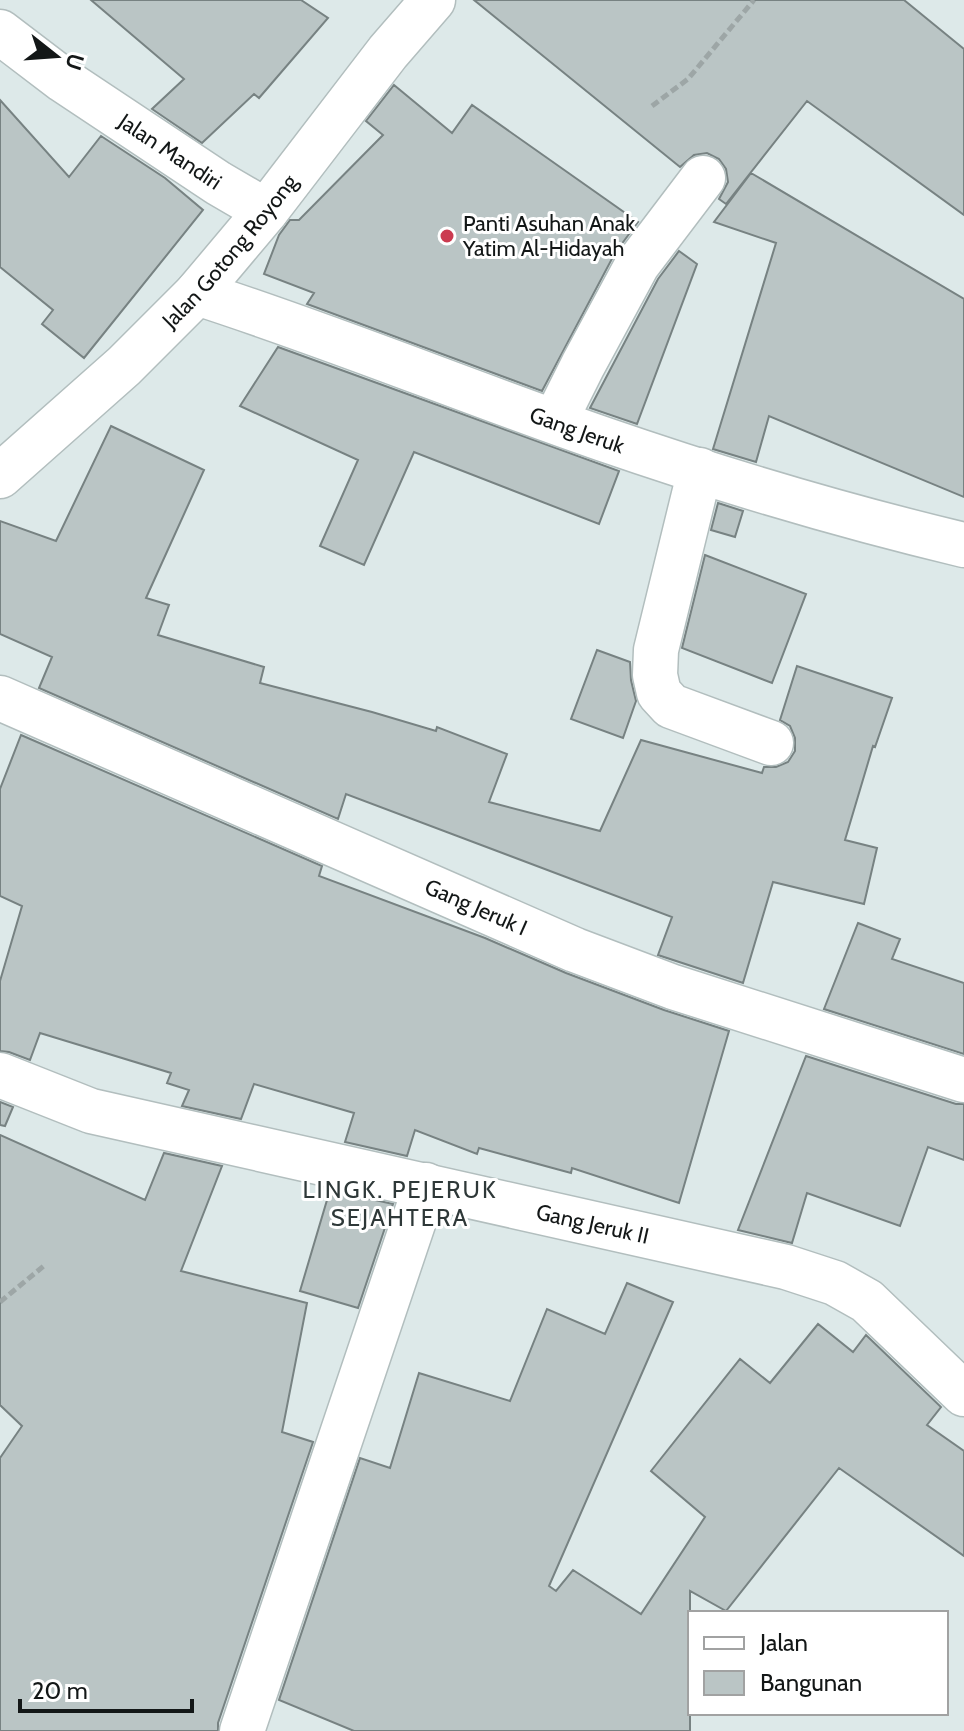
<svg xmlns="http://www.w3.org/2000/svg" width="964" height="1731" font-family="Cabin,sans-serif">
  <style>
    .building { fill: #bac5c5; stroke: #778282; stroke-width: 2 }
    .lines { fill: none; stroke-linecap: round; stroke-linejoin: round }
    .street-casing { stroke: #b2bebe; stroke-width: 47 }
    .path { stroke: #9da6a6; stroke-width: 5; stroke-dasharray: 8 4; stroke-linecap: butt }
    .street { stroke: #fff; stroke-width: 44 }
    .poi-dot { fill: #cb3b50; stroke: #fff; stroke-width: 3 }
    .labels { text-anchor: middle; stroke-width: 6; stroke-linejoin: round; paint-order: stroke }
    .street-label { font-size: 22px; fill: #131717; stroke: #fff }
    .poi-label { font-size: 22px; fill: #131717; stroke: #fff; text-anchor: start }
    .neighbourhood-label { font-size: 24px; letter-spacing: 2px; fill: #2e3838; stroke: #fff }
  </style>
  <rect width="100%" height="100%" fill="#dde9e9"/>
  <!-- building -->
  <path class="building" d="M91 0H301L328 18 259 98 254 94 202 143 152 109 184 79Z
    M474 0H904L964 49V215L807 101 726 204 719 199 728 182 726 169 719 159 707 153 694 155 680 167Z
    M394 85 452 133 472 105 638 222 615 253 542 391 307 304 314 293 264 274 279 235 290 220H299L383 135 366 121Z
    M0 100 69 177 101 136 165 178 203 210 84 358 42 324 53 310 0 267Z
    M751 173 964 299V497L769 416 756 462 713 449 776 243 714 222Z
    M679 251 697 264 637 424 590 408 658 279Z
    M278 347 619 471 599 524 414 452 364 565 320 546 358 460 240 406Z
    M111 426 204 470 146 598 169 605 158 635 264 667 260 683 372 712 436 731 437 727 507 754 489 802 600 831 641 740 762 773 764 767H776L788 762 795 751V738L790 726 780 720 797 666 892 698 875 747 873 746 845 840 877 848 864 904 773 882 743 983 658 955 672 917 346 794 338 819 39 688 52 657 0 634V521L56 541Z
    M718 503 743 511 735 537 711 530Z
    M705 555 806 594 772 683 682 648Z
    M597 650 630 662 631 680 636 701 623 738 571 719Z
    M21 735 322 866 319 876 485 938 566 973 664 1010 729 1031 679 1203 572 1168 571 1173 479 1148 477 1154 415 1130 407 1156 345 1142 354 1113 254 1084 241 1119 182 1106 189 1090 167 1083 171 1073 40 1033 30 1060 9 1052 0 1051V981L22 906 0 896V789Z
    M858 923 900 939 892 959 964 983V1054L824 1009Z
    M806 1056 956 1104H964V1160L928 1147 900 1226 807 1193 792 1243 738 1230Z
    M0 1102 13 1107 5 1126 0 1125Z
    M0 1135 145 1200 164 1153 222 1166 181 1271 307 1303 282 1432 313 1442 218 1723V1731H0V1458L22 1426 0 1405Z
    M330 1190 393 1204 358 1308 300 1291Z
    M627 1283 673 1302 549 1586 556 1591 573 1570 641 1614 705 1517 651 1471 740 1359 770 1383 818 1324 853 1352 866 1335 941 1407 927 1425 964 1451V1556L839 1468 726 1611 690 1591V1731H354L279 1700 360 1458 390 1468 419 1373 510 1401 547 1309 605 1334Z"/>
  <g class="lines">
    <!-- street casing -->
    <g class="street-casing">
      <g id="street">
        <path id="s1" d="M0 32 63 80 218 183 266 211"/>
        <path id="s2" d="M197 293C334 337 467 392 603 439 722 480 842 516 964 545"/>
        <path d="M555 421 583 365 637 265 703 178"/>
        <path d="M700 470 656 650 655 675 659 693 671 706 771 743"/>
        <path id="s3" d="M0 476 124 366 197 293 266 211 388 52 433 0"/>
        <path id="s4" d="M0 698 575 950 673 987 964 1080"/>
        <path id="s5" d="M0 1075 91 1111 786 1267 835 1283 867 1301 964 1394"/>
        <path d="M242 1731 426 1185"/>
      </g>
    </g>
    <!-- path -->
    <path class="path" d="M652 106 688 79 754 0
      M0 1302 45 1265"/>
    <!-- street -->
    <use href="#street" class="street"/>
  </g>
  <!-- markers -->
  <circle class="poi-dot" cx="447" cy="236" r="8"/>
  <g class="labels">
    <!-- street labels -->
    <g class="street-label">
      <text dy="8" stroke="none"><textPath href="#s1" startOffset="208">Jalan Mandiri</textPath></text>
      <text dy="8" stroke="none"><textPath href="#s3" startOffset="322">Jalan Gotong Royong</textPath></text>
      <text dy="8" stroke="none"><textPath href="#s2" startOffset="404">Gang Jeruk</textPath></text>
      <text dy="8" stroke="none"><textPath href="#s4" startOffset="520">Gang Jeruk I</textPath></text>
      <text dy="8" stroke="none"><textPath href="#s5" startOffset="612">Gang Jeruk II</textPath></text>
    </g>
    <!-- poi labels -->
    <g class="poi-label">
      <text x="463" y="231">Panti Asuhan Anak<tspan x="463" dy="25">Yatim Al-Hidayah</tspan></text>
    </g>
    <!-- neighbourhood labels -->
    <g class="neighbourhood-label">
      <text x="400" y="1198">LINGK. PEJERUK<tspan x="400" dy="28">SEJAHTERA</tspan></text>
    </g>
  </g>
  <!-- legend -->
  <rect x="688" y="1611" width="260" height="104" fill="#ffffff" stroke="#a1a2a2" stroke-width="2"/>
  <rect x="704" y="1637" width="40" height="12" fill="#ffffff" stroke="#a1a2a2" stroke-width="2"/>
  <text x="760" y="1651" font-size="24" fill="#131717">Jalan</text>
  <rect x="704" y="1671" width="40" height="24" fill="#bac5c5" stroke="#a1a2a2" stroke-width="2"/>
  <text x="760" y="1691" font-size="24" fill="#131717">Bangunan</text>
  <!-- north arrow -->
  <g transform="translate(56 56) rotate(107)" stroke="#ffffff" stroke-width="6" paint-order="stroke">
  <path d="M0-6L14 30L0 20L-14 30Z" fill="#131717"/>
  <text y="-12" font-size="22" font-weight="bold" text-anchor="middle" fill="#131717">U</text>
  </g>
  <!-- scale -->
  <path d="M20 1699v12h172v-12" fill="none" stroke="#131717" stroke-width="4"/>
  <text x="32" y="1699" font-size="24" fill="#131717" stroke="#ffffff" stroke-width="6" paint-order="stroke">20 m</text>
</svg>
